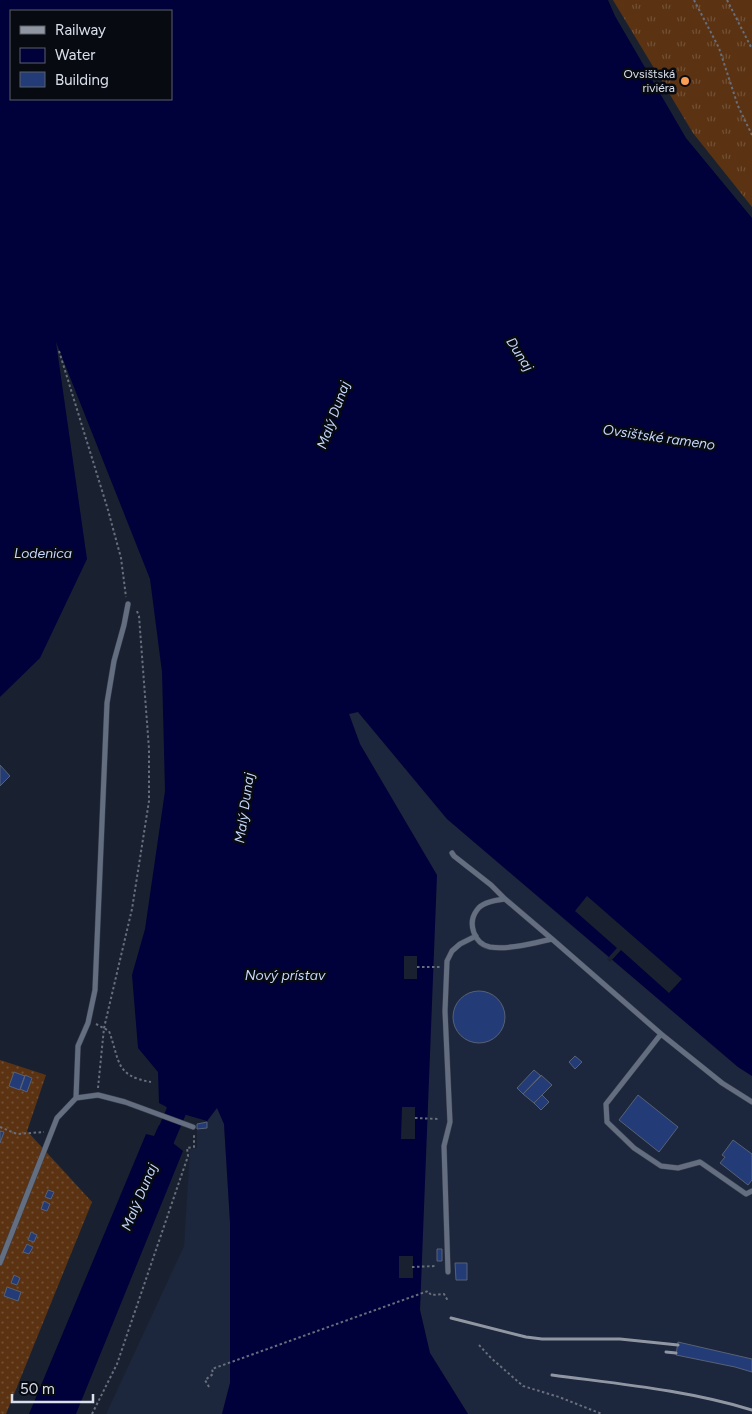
<svg xmlns="http://www.w3.org/2000/svg" width="752" height="1414" font-family="Figtree,sans-serif">
  <style>
    .built { fill: #1c263c }
    .grass { fill: url(#grass-tufts) }
    .garden { fill: url(#garden-dots) }
    .water { fill: #00013a; fill-rule: evenodd }
    .pier { fill: #192130 }
    .lines { fill: none; stroke-linecap: round; stroke-linejoin: round }
    .river { stroke: #00013a; stroke-width: 20 }
    .building { fill: #233c77; stroke: #586174 }
    .service-casing { stroke: #383d4b; stroke-width: 6 }
    .path { stroke: #676e7c; stroke-width: 2; stroke-dasharray: 2.5 2.5; stroke-linecap: butt }
    .service { stroke: #646e81; stroke-width: 5 }
    .rail { stroke: #9097a3; stroke-width: 3 }
    .poi-dot { fill: #fc9d54; stroke: #070a11; stroke-width: 2 }
    .labels { text-anchor: middle; stroke-width: 5; stroke-linejoin: round; paint-order: stroke }
    .poi-label { font-size: 12px; fill: #dae0eb; stroke: #070a11; text-anchor: end }
    .water-label { font-size: 14px; font-style: italic; fill: #c4d6fb; stroke: #070a11 }
  </style>
  <defs>
    <pattern id="grass-tufts" width="24" height="20" patternUnits="userSpaceOnUse" patternTransform="scale(1.25)"><rect width="24" height="20" fill="#5b3312"/><path d="M3 7l-1-3M5 7V3M7 7l1-3M15 17l-1-3M17 17v-4M19 17l1-3" fill="none" stroke="#725035"/></pattern>
    <pattern id="garden-dots" width="8" height="8" patternUnits="userSpaceOnUse" patternTransform="scale(1.25)"><rect width="8" height="8" fill="#5b3312"/><path d="M2 2h.1M6 6h.1" fill="none" stroke="#725035" stroke-width="1.8" stroke-linecap="round"/></pattern>
  </defs>
  <rect width="100%" height="100%" fill="#192130"/>
  <!-- built -->
  <path class="built" d="M358 712 447 819 738 1067 752 1076V1414H468L430 1353 420 1310 360 744 349 714Z
    M217 1107 224 1124 230 1222V1383L222 1414H106L184 1246 190 1149 197 1148V1124L207 1122Z"/>
  <!-- grass -->
  <path class="grass" d="M613 0H752V207L693 133Z"/>
  <!-- garden -->
  <path class="garden" d="M0 1060 46 1075 27 1131 92 1202 6 1414H0Z"/>
  <!-- water -->
  <path class="water" d="M0 0H608L615 16 686 138 752 218V1076L738 1067 447 819 358 712 349 714 360 744 437 875 420 1310 430 1353 468 1414H222L230 1383V1222L224 1124 217 1108 207 1121 176 1112 159 1103 158 1072 138 1048 132 975 145 929 165 791 162 672 150 579 56 342 87 559 40 658 0 697ZM11 11H171V99H11Z
    M159 1125 176 1131 173 1143 183 1151 76 1414H29L146 1134 154 1136Z"/>
  <!-- pier -->
  <path class="pier" d="M587 896 682 979 669 993 621 950 610 962 607 959 617 948 575 911Z
    M404 956H417V979H404Z
    M402 1107H415V1139H401Z
    M399 1256H413V1278H399Z"/>
  <g class="lines">
    <!-- river -->
    <path class="river" d="M159 1152 176 1112 182 1085"/>
  </g>
  <!-- building -->
  <path class="building" d="M0 765 10 776 0 786Z
    M453 1017a26 26 0 1 1 52 0a26 26 0 1 1-52 0Z
    M575 1056 582 1062 575 1069 569 1062Z
    M534 1070 541 1076 523 1094 517 1088Z
    M14 1072 25 1076 20 1090 9 1086Z
    M25 1075 32 1078 27 1092 20 1089Z
    M541 1075 552 1085 534 1103 523 1094Z
    M542 1095 549 1102 541 1110 534 1103Z
    M638 1095 678 1127 659 1152 619 1120Z
    M207 1122V1128L197 1129V1124Z
    M0 1131 4 1132 0 1143Z
    M733 1140 752 1154V1180L748 1185 720 1163 725 1157 722 1155Z
    M48 1190 54 1192 51 1199 45 1197Z
    M44 1201 50 1204 47 1211 41 1209Z
    M31 1232 37 1235 34 1242 28 1240Z
    M27 1244 33 1247 29 1254 23 1252Z
    M437 1249H442V1261H437Z
    M455 1263H467V1280H456Z
    M14 1275 20 1278 17 1285 11 1283Z
    M7 1287 21 1292 18 1301 4 1296Z
    M678 1342 752 1359V1372L735 1367 676 1355Z"/>
  <g class="lines">
    <!-- service casing -->
    <g class="service-casing">
      <path id="service" d="M452 853 454 856 491 885 505 899
        M552 939 505 899C496 900 482 902 477 910 467 923 474 944 490 947 509 950 534 943 552 939L661 1034
        M76 1098 98 1095 125 1102 193 1127
        M752 1102 722 1083 661 1034 606 1104 607 1122 634 1148 661 1166 678 1168 700 1162 746 1194 752 1191
        M0 1263 57 1118 76 1098 78 1046 88 1023 95 990 107 703 114 661 124 625 128 604
        M448 1272 444 1146 450 1122 445 1011 447 961 452 951 460 944 476 936"/>
    </g>
    <!-- path -->
    <path class="path" d="M694 0 719 48 738 106 752 135
      M727 0 752 49
      M59 351 108 510 121 558 126 597
      M417 967H440
      M96 1024 109 1031C120 1061 115 1076 151 1082
      M98 1088 104 1028 132 909 149 801V749L139 616 136 609
      M415 1118 439 1119
      M0 1127 17 1134 44 1132
      M412 1267 436 1266
      M479 1345 491 1358 523 1386 559 1397 602 1414
      M209 1387 205 1380 213 1374 212 1369 428 1291 431 1295 444 1294 448 1301
      M92 1414 117 1364 188 1156 187 1148 194 1147V1135"/>
    <!-- service -->
    <use href="#service" class="service"/>
    <!-- rail -->
    <path class="rail" d="M451 1318 526 1337 542 1339H620L678 1345
      M666 1352 676 1353
      M552 1375C619 1384 687 1390 752 1410"/>
  </g>
  <!-- markers -->
  <circle class="poi-dot" cx="685" cy="81" r="5"/>
  <g class="labels">
    <!-- poi labels -->
    <g class="poi-label">
      <text x="675" y="78">Ovsištská<tspan x="675" dy="14">riviéra</tspan></text>
    </g>
    <!-- water labels -->
    <g class="water-label">
      <text transform="translate(520 354) rotate(57)" y="5">Dunaj</text>
      <text transform="translate(333 415) rotate(-70)" y="5">Malý Dunaj</text>
      <text transform="translate(659 437) rotate(8)" y="5">Ovsištské rameno</text>
      <text x="43" y="558">Lodenica</text>
      <text transform="translate(244 808) rotate(-82)" y="5">Malý Dunaj</text>
      <text x="285" y="980">Nový prístav</text>
      <text transform="translate(139 1197) rotate(-67)" y="5">Malý Dunaj</text>
    </g>
  </g>
  <!-- legend -->
  <rect x="10" y="10" width="162" height="90" fill="#070a11" stroke="#5b6068"/>
  <rect x="20" y="26" width="25" height="8" fill="#9097a3" stroke="#5b6068"/>
  <text x="55" y="35" font-size="15" fill="#dae0eb">Railway</text>
  <rect x="20" y="48" width="25" height="15" fill="#00013a" stroke="#5b6068"/>
  <text x="55" y="60" font-size="15" fill="#dae0eb">Water</text>
  <rect x="20" y="72" width="25" height="15" fill="#233c77" stroke="#5b6068"/>
  <text x="55" y="85" font-size="15" fill="#dae0eb">Building</text>
  <!-- scale -->
  <path d="M12 1394v8h81v-8" fill="none" stroke="#dae0eb" stroke-width="2.5"/>
  <text x="20" y="1394" font-size="15" fill="#dae0eb" stroke="#070a11" stroke-width="4" paint-order="stroke">50 m</text>
</svg>
